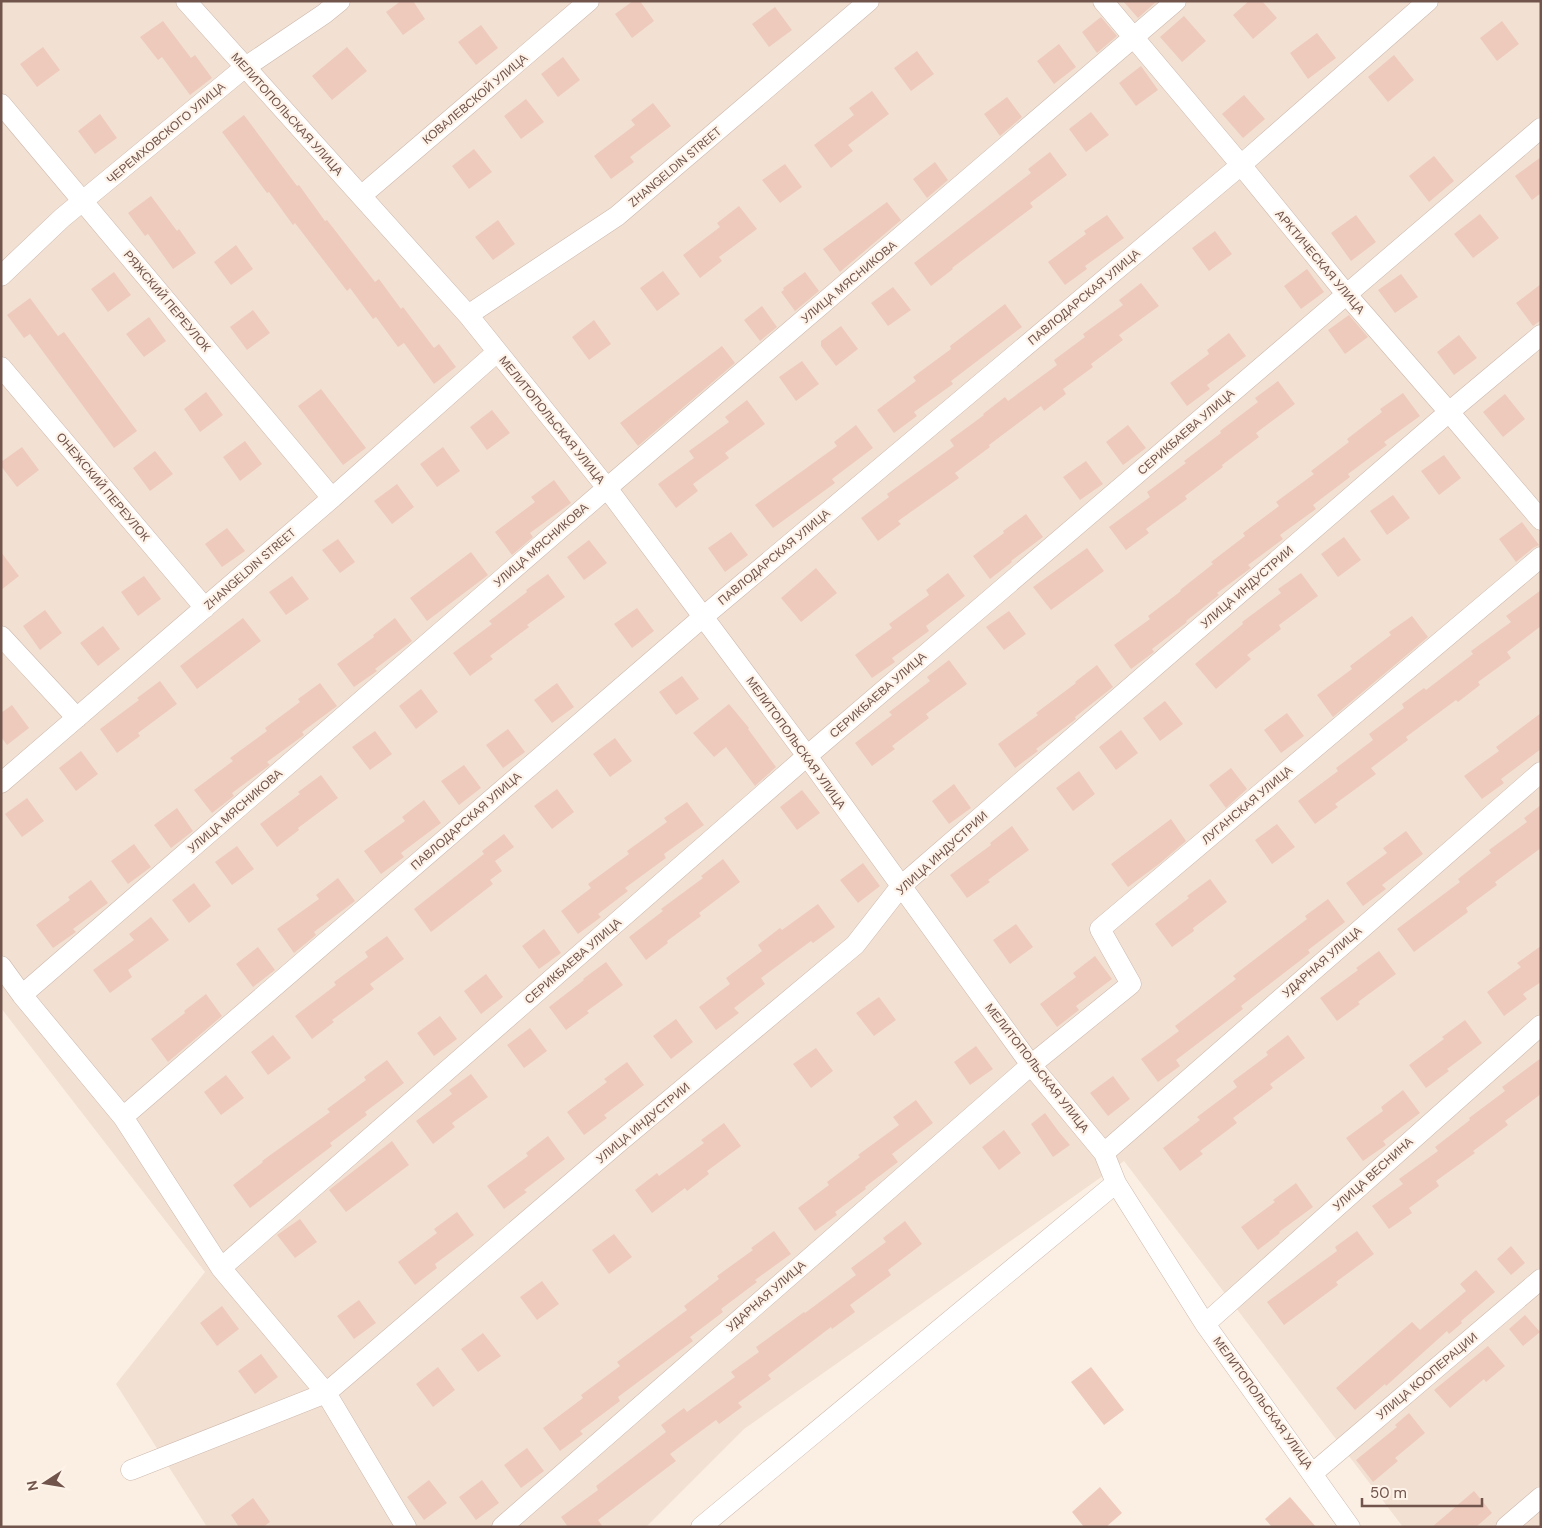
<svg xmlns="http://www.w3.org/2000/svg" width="1542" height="1528" font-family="'DM Sans',sans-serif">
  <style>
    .residential { fill: #f2e0d2 }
    .building { fill: #eecabc }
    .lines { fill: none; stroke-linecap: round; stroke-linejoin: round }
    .minor-casing { stroke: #cdb8ad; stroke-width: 21 }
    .minor { stroke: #fff; stroke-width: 20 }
    .labels { text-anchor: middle; stroke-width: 4.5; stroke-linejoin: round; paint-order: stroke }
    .street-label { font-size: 12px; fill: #71544b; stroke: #fef3e9 }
  </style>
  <rect width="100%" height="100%" fill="#fbefe3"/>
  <!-- residential -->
  <path class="residential" d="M1 1H1541V1527H1403L1124 1161 744 1429 646 1527H207L116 1384 205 1272 1 1008Z"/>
  <!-- building -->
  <path class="building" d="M401 1H413L425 19 403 35 386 12Z
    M633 1H640L654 21 632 38 615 14Z
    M1123 1H1157L1138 18Z
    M1249 1H1262L1277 18 1253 39 1233 15Z
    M775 7 792 30 769 47 752 24Z
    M1184 16 1206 41 1182 62 1160 37Z
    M1101 17 1117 36 1097 53 1082 32Z
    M163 21 191 58 195 55 212 78 190 95 162 57 158 60 140 37Z
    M1502 21 1519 44 1497 61 1480 38Z
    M481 25 498 48 476 65 458 42Z
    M1317 33 1336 58 1308 79 1290 53Z
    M1059 44 1076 67 1054 84 1037 61Z
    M43 47 60 70 37 87 20 64Z
    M347 47 367 71 332 100 312 76Z
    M917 51 934 74 911 91 894 68Z
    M1394 55 1414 80 1388 102 1368 77Z
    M563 57 580 80 558 97 541 74Z
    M1141 66 1158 90 1136 106 1119 83Z
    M872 91 889 114 848 145 853 151 831 168 814 145 854 115 849 108Z
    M1244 95 1265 119 1243 138 1222 114Z
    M1007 97 1022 117 1000 136 984 114Z
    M526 99 544 122 521 139 504 116Z
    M653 103 671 126 630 157 634 162 611 179 594 156 635 125 631 120Z
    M1091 112 1109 135 1086 152 1069 129Z
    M100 114 117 138 95 154 78 131Z
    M244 115 297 186 299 185 325 221 327 220 375 282 379 279 401 309 403 307 434 348 439 344 456 367 434 384 404 343 398 347 376 317 373 319 350 288 347 291 295 223 293 225 269 192 267 193 222 132Z
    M474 149 492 172 469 189 452 166Z
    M1050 152 1067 175 1030 203 1033 207 952 268 953 269 931 286 914 263 1031 173 1028 169Z
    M1434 156 1454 181 1429 202 1409 176Z
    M1541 157V193L1532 200 1515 176Z
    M935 162 948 180 927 198 913 179Z
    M785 164 802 187 780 203 762 180Z
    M151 196 177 231 179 229 196 253 173 269 148 234 145 236 128 213Z
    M887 202 901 220 840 272 823 249Z
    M739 206 757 229 719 257 722 261 700 278 683 255 720 227 717 223Z
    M1480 214 1499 238 1473 258 1454 234Z
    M1107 215 1124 238 1085 266 1087 269 1065 285 1048 262 1086 234 1084 231Z
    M1356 215 1376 242 1351 261 1331 233Z
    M498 220 515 244 493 260 475 237Z
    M1215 231 1232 254 1209 271 1192 248Z
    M236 245 253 269 231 285 214 262Z
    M1307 269 1324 292 1301 309 1284 286Z
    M663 271 680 294 657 311 640 288Z
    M114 272 131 295 108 312 91 289Z
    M805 272 819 291 795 311 781 292 784 290 783 288Z
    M1401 274 1418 297 1395 313 1378 290Z
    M1141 283 1159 306 1119 335 1123 340 1091 364 1093 367 1063 389 1066 394 1044 411 1041 406 989 445 990 447 955 473 959 478 898 521 901 524 878 541 861 518 889 497 887 494 954 446 950 440 984 415 983 414 1005 397 1008 401 1057 365 1054 360 1085 337 1083 334 1123 305 1119 300Z
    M1541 284V320L1533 326 1516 303Z
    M893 287 911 310 888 326 871 303Z
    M30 298 58 336 64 332 137 431 114 448 30 334 24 338 7 315Z
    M1005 304 1022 327 951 381 953 384 914 412 917 416 894 433 877 410 916 381 913 377 951 349 950 346Z
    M762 306 777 327 760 341 744 320Z
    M253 310 270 333 247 350 230 327Z
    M1349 315 1368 337 1345 354 1328 330Z
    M149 317 166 341 144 357 126 334Z
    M594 320 611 344 589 360 572 337Z
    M841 326 858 349 836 366 821 346V341Z
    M1229 333 1246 356 1207 385 1210 389 1187 406 1170 383 1209 354 1207 350Z
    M1459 335 1477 358 1454 375 1437 352Z
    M722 346 735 363 638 446 620 423Z
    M802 361 819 384 796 401 779 377Z
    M1278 381 1295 404 1256 433 1259 437 1222 465 1223 467 1185 496 1187 499 1146 529 1149 533 1126 550 1109 527 1150 497 1147 492 1186 463 1184 461 1221 433 1220 431 1258 402 1255 398Z
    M321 389 366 448 343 465 298 406Z
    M206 392 223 415 200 432 184 409Z
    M1403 393 1420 416 1384 442 1387 445 1348 474 1350 477 1313 505 1316 509 1280 535 1283 539 1248 565 1251 568 1217 593 1219 595 1186 621 1187 622 1152 649 1154 652 1131 669 1114 645 1150 619 1148 616 1181 591 1180 590 1213 564 1211 562 1245 536 1243 533 1279 506 1276 502 1314 474 1311 471 1349 442 1347 439 1382 412 1380 409Z
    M1505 394 1525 419 1503 437 1483 412Z
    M747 400 765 424 725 453 729 458 693 484 698 491 676 508 658 484 694 458 689 451 729 422 725 417Z
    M492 410 510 433 487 450 470 427Z
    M856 425 873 448 832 479 835 483 773 528 755 505 837 446 834 442Z
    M1128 425 1146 448 1123 465 1106 442Z
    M245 441 262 464 240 481 223 457Z
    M22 447 39 470 17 487 1 466V462Z
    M443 447 460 471 437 487 420 464Z
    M155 451 173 474 150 491 133 468Z
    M1444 455 1461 478 1439 495 1421 471Z
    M1086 461 1103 484 1080 500 1063 477Z
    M554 480 571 503 530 533 533 537 512 555 495 532 535 502 531 497Z
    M397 484 414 507 392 524 374 501Z
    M1393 495 1410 518 1387 535 1370 511Z
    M1026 514 1043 537 1011 561 1012 562 990 579 973 556 1004 533 1003 531Z
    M1522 522 1539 545 1533 548 1516 562 1499 539Z
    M227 528 245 551 222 567 205 544Z
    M731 532 748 555 725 572 708 548Z
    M1344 537 1361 560 1338 577 1321 554Z
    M338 539 355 562 340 573 322 550Z
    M589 540 607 563 584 580 567 557Z
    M1087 548 1104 571 1051 610 1033 587Z
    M1 552 19 576 1 590Z
    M471 552 488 575 427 621 410 598Z
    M816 568 837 593 801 622 781 598Z
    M948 573 965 596 926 626 929 631 892 658 895 662 872 678 855 655 892 628 889 624 929 595 926 590Z
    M1301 573 1318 596 1279 625 1281 629 1247 655 1251 659 1216 689 1195 664 1243 624 1242 622 1281 593 1278 589Z
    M548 574 565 597 527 625 529 627 490 656 493 659 470 676 453 653 492 624 489 621 527 592 526 590Z
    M144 576 161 599 138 616 121 592Z
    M292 576 309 599 286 615 269 592Z
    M1541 590V626L1507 652 1511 658 1478 682 1480 685 1458 702 1456 700 1406 737 1408 740 1371 768 1376 774 1335 804 1338 807 1315 824 1298 801 1338 771 1336 768 1373 740 1369 734 1404 708 1402 704 1424 688 1426 690 1473 654 1471 651 1511 622 1506 616Z
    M637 608 654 631 632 648 614 624Z
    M45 610 62 633 40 650 23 626Z
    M1009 611 1026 634 1004 650 986 627Z
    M1412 616 1428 637 1333 717 1317 695 1352 669 1350 666 1391 635 1389 632Z
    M243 618 261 641 197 689 180 666Z
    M395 618 412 641 375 669 377 671 354 687 337 664 374 637 373 635Z
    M103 626 120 649 98 666 80 643Z
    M949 660 967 684 926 714 929 718 892 746 895 749 872 766 855 743 892 715 889 712 930 681 927 677Z
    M1097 665 1113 687 1075 717 1076 719 1036 749 1038 751 1015 768 998 744 1038 715 1036 713 1076 683 1075 682Z
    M682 676 699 699 676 715 659 692Z
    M160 681 177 704 138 733 140 736 117 753 100 729 139 700 137 698Z
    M320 683 337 706 302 732 304 735 267 762 270 765 232 793 234 796 212 813 194 790 233 761 230 758 267 731 265 728 300 702 298 699Z
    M557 683 574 707 552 723 534 700Z
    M421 689 438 712 416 729 399 706Z
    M1165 701 1183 724 1160 741 1143 718Z
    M729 704 749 728 748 729 776 767 755 786 726 747 714 757 693 733Z
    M12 705 29 728 7 745 1 737V713Z
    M1287 713 1304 736 1281 753 1264 730Z
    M1541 713V749L1501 779 1504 783 1482 799 1464 776 1499 751 1496 747Z
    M508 729 525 752 503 768 486 745Z
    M1121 730 1138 753 1116 770 1099 747Z
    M375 731 392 754 370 770 352 747Z
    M615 738 632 761 610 777 593 754Z
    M81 751 98 774 76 791 59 768Z
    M464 765 481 788 459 805 441 781Z
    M1231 768 1247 789 1226 808 1209 785Z
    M1079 771 1095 794 1073 811 1056 788Z
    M321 775 338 798 298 828 299 830 277 847 260 824 300 794 298 792Z
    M954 784 971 808 949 824 932 801Z
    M557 789 574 812 552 829 534 806Z
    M802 790 820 813 797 830 780 807Z
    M27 798 44 821 22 837 5 814Z
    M424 800 441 823 401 853 404 857 381 874 364 851 405 821 402 817Z
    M687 802 704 825 664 854 666 858 625 888 628 891 598 914 601 917 578 934 561 911 591 888 588 884 629 854 627 851 667 822 664 818Z
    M1541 805V848L1495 882 1497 885 1466 908 1468 912 1414 952 1397 929 1460 882 1458 879 1491 853 1489 850 1527 822 1524 818Z
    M177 808 193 831 171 848 154 825Z
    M1171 819 1186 841 1159 864 1128 887 1111 864Z
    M1277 824 1295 847 1272 864 1255 840Z
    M1012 826 1029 850 988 880 990 882 967 898 950 875 991 845 990 843Z
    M1406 831 1423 854 1382 885 1386 889 1363 906 1346 883 1387 853 1383 848Z
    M504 834 514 847 495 861 502 871 490 880 493 884 431 932 414 909 484 854 482 851Z
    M134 844 151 867 128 884 111 861Z
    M237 846 254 869 232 885 215 862Z
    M723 859 740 882 699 913 701 916 667 941 668 943 646 960 629 937 663 911 661 909 703 878 701 876Z
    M863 863 880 886 858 903 840 880Z
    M338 878 355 901 314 932 316 935 294 953 277 929 319 899 316 895Z
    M1210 879 1227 902 1193 928 1194 931 1172 947 1155 924 1189 898 1187 896Z
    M91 880 108 903 73 929 76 932 53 948 36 925 70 900 68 897Z
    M194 883 211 906 189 923 172 900Z
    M1328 899 1345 922 1308 950 1310 953 1241 1006 1243 1009 1176 1060 1180 1066 1158 1082 1141 1059 1179 1031 1175 1026 1236 979 1233 976 1307 919 1305 916Z
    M818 904 835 927 813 943 811 941 761 978 765 984 734 1008 739 1013 716 1030 699 1007 730 984 726 978 762 951 758 945 780 928 782 930Z
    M151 917 169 940 128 970 132 977 110 993 93 970 134 940 129 934Z
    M1016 924 1033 947 1010 964 993 940Z
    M544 929 561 953 539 969 522 946Z
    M387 936 404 959 370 984 374 989 332 1020 334 1022 312 1039 295 1016 336 985 334 982 368 957 365 952Z
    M1541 946V982L1523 994 1527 999 1504 1016 1487 992 1521 967 1517 963Z
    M258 947 275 970 253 987 236 964Z
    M1379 951 1396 974 1358 1002 1360 1004 1337 1021 1320 998 1358 970 1356 968Z
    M1095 956 1112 979 1076 1006 1079 1010 1057 1027 1040 1004 1076 977 1073 973Z
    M606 962 623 985 587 1011 589 1013 566 1030 549 1007 584 980 583 979Z
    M486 974 503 997 481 1014 464 991Z
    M206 994 222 1016 168 1062 151 1039 185 1013 184 1011Z
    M879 997 896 1020 874 1036 856 1013Z
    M440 1016 457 1039 434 1056 417 1033Z
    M676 1019 693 1042 671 1059 653 1036Z
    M1465 1020 1482 1043 1447 1069 1449 1071 1426 1088 1409 1065 1444 1039 1442 1037Z
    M530 1028 547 1051 524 1068 507 1045Z
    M273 1035 291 1058 268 1075 251 1052Z
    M1288 1035 1305 1058 1270 1084 1273 1088 1233 1118 1237 1123 1200 1151 1203 1154 1180 1171 1163 1148 1200 1120 1197 1117 1237 1087 1233 1081 1268 1055 1266 1052Z
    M976 1046 993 1069 970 1085 954 1062Z
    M816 1048 833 1071 811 1088 793 1064Z
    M1541 1058V1094L1505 1121 1508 1125 1473 1151 1475 1153 1436 1181 1439 1186 1409 1208 1412 1213 1389 1229 1372 1206 1403 1184 1399 1179 1438 1151 1435 1147 1470 1120 1469 1118 1505 1091 1502 1087Z
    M387 1060 404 1083 365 1112 367 1115 330 1143 332 1146 250 1208 233 1185 263 1162 262 1161 330 1112 327 1109 366 1080 364 1077Z
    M627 1062 644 1085 604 1115 607 1118 584 1135 567 1112 607 1082 604 1079Z
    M471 1074 488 1097 452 1123 455 1127 433 1144 416 1121 452 1094 449 1090Z
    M226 1075 244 1098 221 1115 204 1092Z
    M1113 1076 1130 1099 1108 1116 1090 1093Z
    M1403 1090 1420 1113 1383 1141 1386 1145 1363 1161 1346 1138 1383 1111 1381 1107Z
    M916 1100 933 1123 892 1154 898 1162 865 1187 866 1189 835 1212 837 1215 815 1231 798 1208 829 1185 827 1182 860 1157 858 1155 899 1125 893 1117Z
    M1045 1113 1059 1132 1070 1145 1053 1157 1031 1124Z
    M724 1123 741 1146 707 1171 709 1174 687 1191 685 1188 652 1213 635 1190 657 1173 659 1176 704 1143 701 1140Z
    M1004 1130 1021 1153 999 1170 982 1147Z
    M548 1136 565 1159 524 1190 527 1192 504 1209 487 1186 528 1156 526 1153Z
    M392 1141 409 1165 346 1212 329 1190Z
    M1296 1183 1313 1207 1279 1232 1280 1233 1258 1250 1241 1227 1275 1202 1273 1200Z
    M457 1212 474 1235 435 1264 437 1268 415 1285 398 1262 437 1233 434 1229Z
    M300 1219 317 1242 295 1258 277 1235Z
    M905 1221 922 1244 888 1270 891 1275 850 1305 855 1312 832 1329 831 1327 768 1375 771 1379 738 1403 742 1407 719 1424 716 1420 670 1454 676 1461 598 1520 603 1527H568L561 1517 598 1490 596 1486 666 1432 661 1425 684 1408 687 1412 735 1377 731 1372 759 1352 756 1347 804 1312 805 1313 856 1275 851 1268 886 1242 883 1238Z
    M774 1231 791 1254 755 1280 757 1282 721 1309 723 1312 690 1337 693 1341 618 1397 620 1401 580 1431 583 1434 560 1451 543 1428 583 1398 581 1395 620 1366 617 1362 687 1310 684 1306 719 1279 717 1276 753 1250 751 1248Z
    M1357 1231 1374 1254 1336 1282 1338 1285 1284 1325 1267 1302 1337 1251 1335 1247Z
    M614 1234 632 1257 609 1274 592 1250Z
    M1511 1246 1525 1263 1511 1275 1497 1259Z
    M1476 1270 1495 1292 1461 1321 1462 1323 1449 1334 1447 1331 1386 1386 1385 1384 1355 1410 1336 1388 1412 1322 1420 1330 1466 1291 1460 1284Z
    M542 1281 559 1304 537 1320 520 1297Z
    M359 1300 376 1323 354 1339 337 1316Z
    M222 1306 239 1329 217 1346 200 1323Z
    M1525 1315 1540 1332 1523 1346 1509 1329Z
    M483 1333 501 1356 478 1372 461 1349Z
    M1488 1346 1505 1366 1486 1382 1484 1379 1450 1408 1434 1390Z
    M261 1354 278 1377 255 1394 238 1371Z
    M438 1367 455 1390 433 1407 416 1384Z
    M1091 1367 1124 1410 1104 1425 1071 1382Z
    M1409 1413 1425 1433 1395 1458 1398 1461 1373 1482 1356 1460 1397 1427 1395 1425Z
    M527 1448 544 1471 521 1488 504 1465Z
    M429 1480 447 1503 424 1520 407 1497Z
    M482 1480 499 1503 476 1520 459 1497Z
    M1100 1487 1122 1513 1106 1527H1084L1072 1512Z
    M1474 1491 1492 1513 1476 1527H1432Z
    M1290 1497 1316 1527H1272L1265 1519Z
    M253 1498 270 1522 263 1527H239L231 1515Z"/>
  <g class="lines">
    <!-- minor casing -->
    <g class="minor-casing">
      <path id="minor" d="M186 1 468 315 607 488 807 756 1031 1065 1104 1153 1116 1183 1205 1324 1350 1527
        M1103 1 1241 165 1347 295 1449 412 1541 520
        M1 104 332 498
        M361 196 589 1
        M1 276 62 218 244 68 324 14 340 1
        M468 315 617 216 869 1
        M1 367 205 608
        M1 636 77 718
        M1 783 332 498 497 352
        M1 966 22 995 123 1117 221 1268 326 1393 406 1527
        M22 995 607 488 1176 1
        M123 1117 703 617 1241 165 1428 1
        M1104 1153 1541 772
        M221 1268 807 756 1541 128
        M1205 1324 1541 1025
        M131 1470 326 1393 618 1143 855 945 901 886 1449 412 1541 335
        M1313 1473 1541 1279
        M502 1527 1031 1065 1131 984 1100 929 1541 557
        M701 1527 1116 1183
        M1506 1527 1541 1497"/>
    </g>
    <!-- minor -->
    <use href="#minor" class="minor"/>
  </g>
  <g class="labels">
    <!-- street labels -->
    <g class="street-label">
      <text transform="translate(475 99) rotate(-40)" y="4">КОВАЛЕВСКОЙ УЛИЦА</text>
      <text transform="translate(287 114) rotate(48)" y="4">МЕЛИТОПОЛЬСКАЯ УЛИЦА</text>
      <text transform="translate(166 133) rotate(-40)" y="4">ЧЕРЕМХОВСКОГО УЛИЦА</text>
      <text transform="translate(675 167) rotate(-40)" y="4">ZHANGELDIN STREET</text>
      <text transform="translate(1320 262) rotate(50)" y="4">АРКТИЧЕСКАЯ УЛИЦА</text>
      <text transform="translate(849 282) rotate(-40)" y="4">УЛИЦА МЯСНИКОВА</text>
      <text transform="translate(1084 297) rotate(-40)" y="4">ПАВЛОДАРСКАЯ УЛИЦА</text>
      <text transform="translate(167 301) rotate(50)" y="4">РЯЖСКИЙ ПЕРЕУЛОК</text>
      <text transform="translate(552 420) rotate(51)" y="4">МЕЛИТОПОЛЬСКАЯ УЛИЦА</text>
      <text transform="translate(1186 432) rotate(-41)" y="4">СЕРИКБАЕВА УЛИЦА</text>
      <text transform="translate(103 487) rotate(50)" y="4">ОНЕЖСКИЙ ПЕРЕУЛОК</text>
      <text transform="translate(541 545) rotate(-41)" y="4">УЛИЦА МЯСНИКОВА</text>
      <text transform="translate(774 557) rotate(-40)" y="4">ПАВЛОДАРСКАЯ УЛИЦА</text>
      <text transform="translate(250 569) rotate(-41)" y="4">ZHANGELDIN STREET</text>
      <text transform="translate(1247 587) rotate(-41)" y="4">УЛИЦА ИНДУСТРИИ</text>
      <text transform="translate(878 695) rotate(-41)" y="4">СЕРИКБАЕВА УЛИЦА</text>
      <text transform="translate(796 743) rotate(54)" y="4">МЕЛИТОПОЛЬСКАЯ УЛИЦА</text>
      <text transform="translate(1247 805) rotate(-40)" y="4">ЛУГАНСКАЯ УЛИЦА</text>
      <text transform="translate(235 811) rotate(-41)" y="4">УЛИЦА МЯСНИКОВА</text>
      <text transform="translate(466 821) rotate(-41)" y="4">ПАВЛОДАРСКАЯ УЛИЦА</text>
      <text transform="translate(942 853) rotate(-42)" y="4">УЛИЦА ИНДУСТРИИ</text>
      <text transform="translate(573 961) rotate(-41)" y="4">СЕРИКБАЕВА УЛИЦА</text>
      <text transform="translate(1322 962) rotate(-41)" y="4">УДАРНАЯ УЛИЦА</text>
      <text transform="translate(1037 1068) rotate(52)" y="4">МЕЛИТОПОЛЬСКАЯ УЛИЦА</text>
      <text transform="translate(643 1123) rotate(-40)" y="4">УЛИЦА ИНДУСТРИИ</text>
      <text transform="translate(1373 1174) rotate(-42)" y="4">УЛИЦА ВЕСНИНА</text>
      <text transform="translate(766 1296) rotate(-41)" y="4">УДАРНАЯ УЛИЦА</text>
      <text transform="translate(1427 1376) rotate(-40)" y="4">УЛИЦА КООПЕРАЦИИ</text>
      <text transform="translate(1263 1403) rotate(54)" y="4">МЕЛИТОПОЛЬСКАЯ УЛИЦА</text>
    </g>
  </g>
  <!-- border -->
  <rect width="1542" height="1528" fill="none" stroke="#71544b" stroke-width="5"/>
  <!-- north arrow -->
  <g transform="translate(45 1483) rotate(258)" stroke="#fef3e9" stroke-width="4" paint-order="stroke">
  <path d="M0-4L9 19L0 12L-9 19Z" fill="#71544b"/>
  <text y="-8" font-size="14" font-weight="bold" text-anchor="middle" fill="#71544b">N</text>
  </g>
  <!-- scale -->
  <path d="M1362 1498v8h120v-8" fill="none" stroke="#71544b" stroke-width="2.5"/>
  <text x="1370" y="1498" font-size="15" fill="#71544b" stroke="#fef3e9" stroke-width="4" paint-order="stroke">50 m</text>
</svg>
